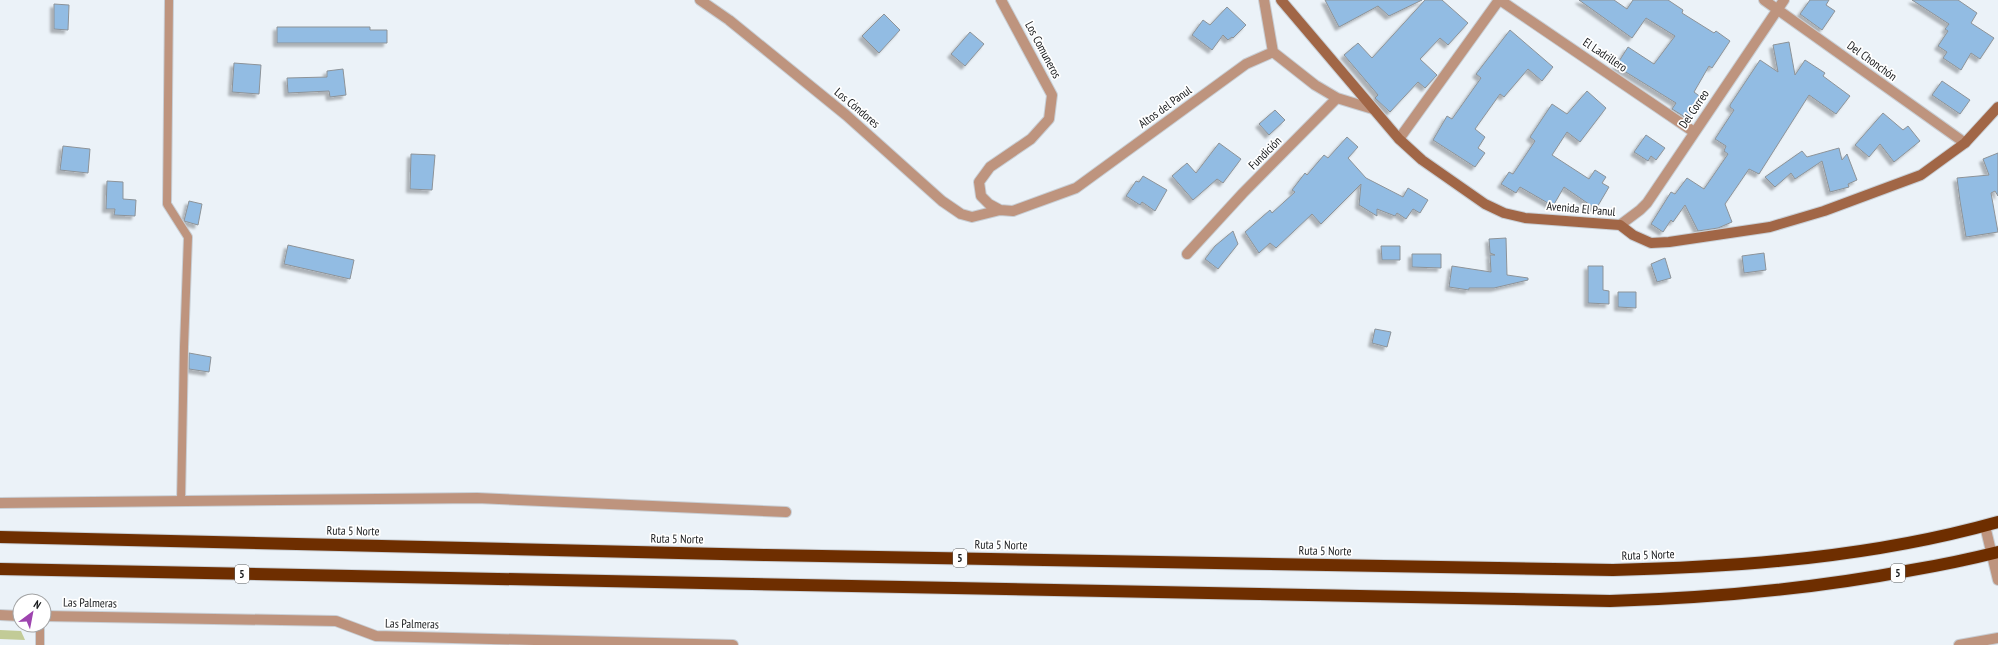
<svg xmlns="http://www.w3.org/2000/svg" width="1998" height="645" font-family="'PT Sans Narrow',sans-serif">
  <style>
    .green { fill: #c2cb97 }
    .building { fill: #92bce3; stroke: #8d9398; filter: url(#shadow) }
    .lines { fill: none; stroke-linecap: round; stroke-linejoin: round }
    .lane-casing { stroke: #c9cfd5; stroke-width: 10 }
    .street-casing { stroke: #c9cfd5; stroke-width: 12 }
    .secondary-casing { stroke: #c9cfd5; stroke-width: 12 }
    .highway-casing { stroke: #c9cfd5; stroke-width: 14 }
    .lane { stroke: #be947e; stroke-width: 8 }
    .street { stroke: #be947e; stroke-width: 10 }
    .secondary { stroke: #a16646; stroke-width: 10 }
    .highway { stroke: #6e2e00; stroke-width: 12 }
    .labels { text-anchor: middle; stroke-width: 3.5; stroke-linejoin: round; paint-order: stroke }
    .shield { fill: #fff; stroke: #5d5e5f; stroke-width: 1 }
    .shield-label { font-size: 11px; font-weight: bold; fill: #17191b }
    .street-label { font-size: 12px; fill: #17191b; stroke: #fff }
  </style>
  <defs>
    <filter id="shadow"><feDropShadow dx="-3.5" dy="3.5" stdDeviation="1" flood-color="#0004"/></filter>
  </defs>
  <rect width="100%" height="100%" fill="#ebf2f8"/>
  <!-- green -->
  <path class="green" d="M0 630 21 631 25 640 0 639Z"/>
  <!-- building -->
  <path class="building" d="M1325 0H1422L1389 16 1378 6 1339 27Z
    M1425 0H1442L1468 23 1448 45 1440 38 1420 59 1437 75 1425 88 1418 82 1390 112 1375 98 1378 95 1344 55 1358 43 1372 58Z
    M1579 0H1614L1627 9 1633 0H1668L1683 10 1682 13 1714 33 1716 31 1730 41 1712 68 1709 66 1694 92 1702 98 1688 119 1672 109 1676 103 1616 66 1628 47 1654 64 1675 36 1646 18 1632 38Z
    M1810 0H1829L1826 5 1835 11 1822 30 1800 14Z
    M1912 0H1958L1977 13 1971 23 1994 38 1980 59 1971 53 1961 70 1943 58 1947 52 1938 46 1948 31 1945 29 1949 24Z
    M54 4 69 5 68 30 54 29Z
    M1227 7 1246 25 1233 38 1232 37 1228 40 1223 35 1212 50 1192 35 1203 20 1210 25Z
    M884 14 900 30 879 53 862 36Z
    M277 27H370V30H387V43H277Z
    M1510 30 1553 67 1542 81 1528 69 1504 97 1500 94 1475 129 1485 137 1478 148 1485 153 1475 167 1433 140 1447 116 1452 119 1481 78 1476 74Z
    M970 32 984 44 965 66 951 54Z
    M1789 42 1795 75 1805 60 1825 73 1823 76 1850 96 1836 114 1809 95 1759 174 1749 169 1725 204 1732 222 1718 228 1698 231 1685 205 1673 222 1671 220 1663 232 1651 224 1671 192 1675 194 1687 178 1704 189 1728 154 1724 151 1726 146 1715 139 1734 110 1730 107V105L1760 60 1778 72 1773 45Z
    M234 63 261 65 259 94 232 92Z
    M343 69 346 95 330 97 329 91 288 93 287 78 327 77V71Z
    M1942 81 1970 100 1960 114 1932 95Z
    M1587 91 1606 108 1580 142 1567 132 1552 155 1589 179 1595 170 1606 177 1602 183 1609 187 1596 209 1564 187 1553 206 1520 187 1516 193 1501 184 1509 172 1513 174 1535 141 1530 137 1552 104 1567 114Z
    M1275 110 1285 120 1269 135 1259 124Z
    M1883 113 1903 130 1908 126 1920 141 1894 162 1880 144 1869 157 1855 145Z
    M1646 135 1665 148 1656 160 1651 156 1648 161 1634 152Z
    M1347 137 1358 147 1348 158 1366 178 1403 197 1408 188 1428 200 1420 213 1413 209 1406 219 1397 213 1395 216 1377 209V216L1359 205 1361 184 1321 224 1312 214 1276 248 1270 243 1259 253 1245 232 1270 210 1272 213 1295 192 1292 190 1305 173 1307 175 1324 155 1328 158Z
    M1219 143 1241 159 1223 183 1217 179 1193 200 1172 176 1187 163 1196 173Z
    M63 146 90 149 88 173 60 170Z
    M1839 148 1842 160 1847 154 1857 180 1848 184 1849 187 1830 192 1822 161 1795 179 1791 173 1775 187 1765 177 1802 151 1807 157Z
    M1998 153V196L1995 191 1991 193 1998 232 1966 237 1960 201 1957 178 1989 175 1983 159Z
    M411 154 435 155 432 190 410 189Z
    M1143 176 1167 190 1155 211 1142 202 1140 205 1126 196 1136 181 1139 182Z
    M107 181 123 182V199L136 200 135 216 114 215 115 209H106Z
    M189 201 202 204 198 225 184 221Z
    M1233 231 1238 244 1218 269 1205 259 1215 246Z
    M1506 238 1507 275 1528 278V280L1494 288H1469V290L1449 287 1452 266 1491 272 1490 255H1495L1490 253 1489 239Z
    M288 245 354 260 350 279 284 264Z
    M1381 246H1400V260H1382Z
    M1764 253 1766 270 1744 273 1742 256Z
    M1412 254H1441V268L1412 267Z
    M1665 258 1671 278 1657 282 1651 264Z
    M1588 266H1603V290L1609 291V304L1588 303Z
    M1618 292H1636V308L1618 307Z
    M1375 329 1391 332 1387 347 1372 343Z
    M189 353 211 357 209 372 189 369Z"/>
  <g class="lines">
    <!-- lane casing -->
    <g class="lane-casing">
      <path id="lane" d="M169 0 167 204 188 237 184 347 181 501
        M40 645V625"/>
    </g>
    <!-- street casing -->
    <g class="street-casing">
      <path id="street" d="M700 0 729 20 846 115 942 201 961 214 972 217 1000 210
        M1001 0 1052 95 1049 119 1031 139 990 167 979 182 981 196 989 204 1000 210 1013 211 1076 188 1246 64 1273 52
        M1264 0 1273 52 1315 85 1337 98
        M1500 0 1694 132
        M1764 0 1965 143
        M1399 139 1499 0
        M1620 225 1640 210 1647 203 1784 0
        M1187 254 1243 193 1337 98 1373 109
        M0 503 477 498 786 512
        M1985 526 1998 580
        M0 615 20 616
        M44 616 336 621 376 636 733 645
        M1959 645 1998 638"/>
    </g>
    <!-- secondary casing -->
    <g class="secondary-casing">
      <path id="secondary" d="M1281 0 1399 139 1422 160 1485 204 1504 213 1525 218 1620 225 1633 235 1651 243 1669 242 1770 227 1824 211 1921 175 1965 143 1998 107"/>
    </g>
    <!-- highway casing -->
    <g class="highway-casing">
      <path id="highway" d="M0 537 766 555 1613 570C1743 567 1873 557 1998 522
        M0 569 1610 601C1712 598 1812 589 1912 570 1941 565 1970 559 1998 552"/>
    </g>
    <!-- lane -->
    <use href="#lane" class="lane"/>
    <!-- street -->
    <use href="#street" class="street"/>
    <!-- secondary -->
    <use href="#secondary" class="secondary"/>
    <!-- highway -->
    <use href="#highway" class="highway"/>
  </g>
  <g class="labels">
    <!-- shield labels -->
    <g class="shield">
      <rect x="953" y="549" width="14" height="18" rx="3"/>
      <rect x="1891" y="564" width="14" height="18" rx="3"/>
      <rect x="235" y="565" width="14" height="18" rx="3"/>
    </g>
    <g class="shield-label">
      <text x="960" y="562">5</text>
      <text x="1898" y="577">5</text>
      <text x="242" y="578">5</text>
    </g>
    <!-- street labels -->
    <g class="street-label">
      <text transform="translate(1043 50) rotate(62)" y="4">Los Comuneros</text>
      <text transform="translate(1605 55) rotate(34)" y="4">El Ladrillero</text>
      <text transform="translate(1872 61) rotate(36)" y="4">Del Chonchón</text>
      <text transform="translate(1165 107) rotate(-36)" y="4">Altos del Panul</text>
      <text transform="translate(857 108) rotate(40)" y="4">Los Cóndores</text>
      <text transform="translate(1694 109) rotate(-56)" y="4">Del Correo</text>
      <text transform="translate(1265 153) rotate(-45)" y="4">Fundición</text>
      <text transform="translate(1581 209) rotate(5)" y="4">Avenida El Panul</text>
      <text transform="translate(353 531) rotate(1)" y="4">Ruta 5 Norte</text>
      <text transform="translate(677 539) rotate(1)" y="4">Ruta 5 Norte</text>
      <text transform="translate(1001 545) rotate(1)" y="4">Ruta 5 Norte</text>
      <text transform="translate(1325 551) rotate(1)" y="4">Ruta 5 Norte</text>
      <text transform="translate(1648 555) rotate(-2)" y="4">Ruta 5 Norte</text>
      <text transform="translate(90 603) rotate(1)" y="4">Las Palmeras</text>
      <text transform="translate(412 624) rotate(1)" y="4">Las Palmeras</text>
    </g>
  </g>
  <!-- north arrow -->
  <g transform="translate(32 613) rotate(32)"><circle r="19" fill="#ffffff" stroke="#a2a3a4"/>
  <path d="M0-3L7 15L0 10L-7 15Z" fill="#9e44af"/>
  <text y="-6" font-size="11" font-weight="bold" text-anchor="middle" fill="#17191b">N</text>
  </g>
</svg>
